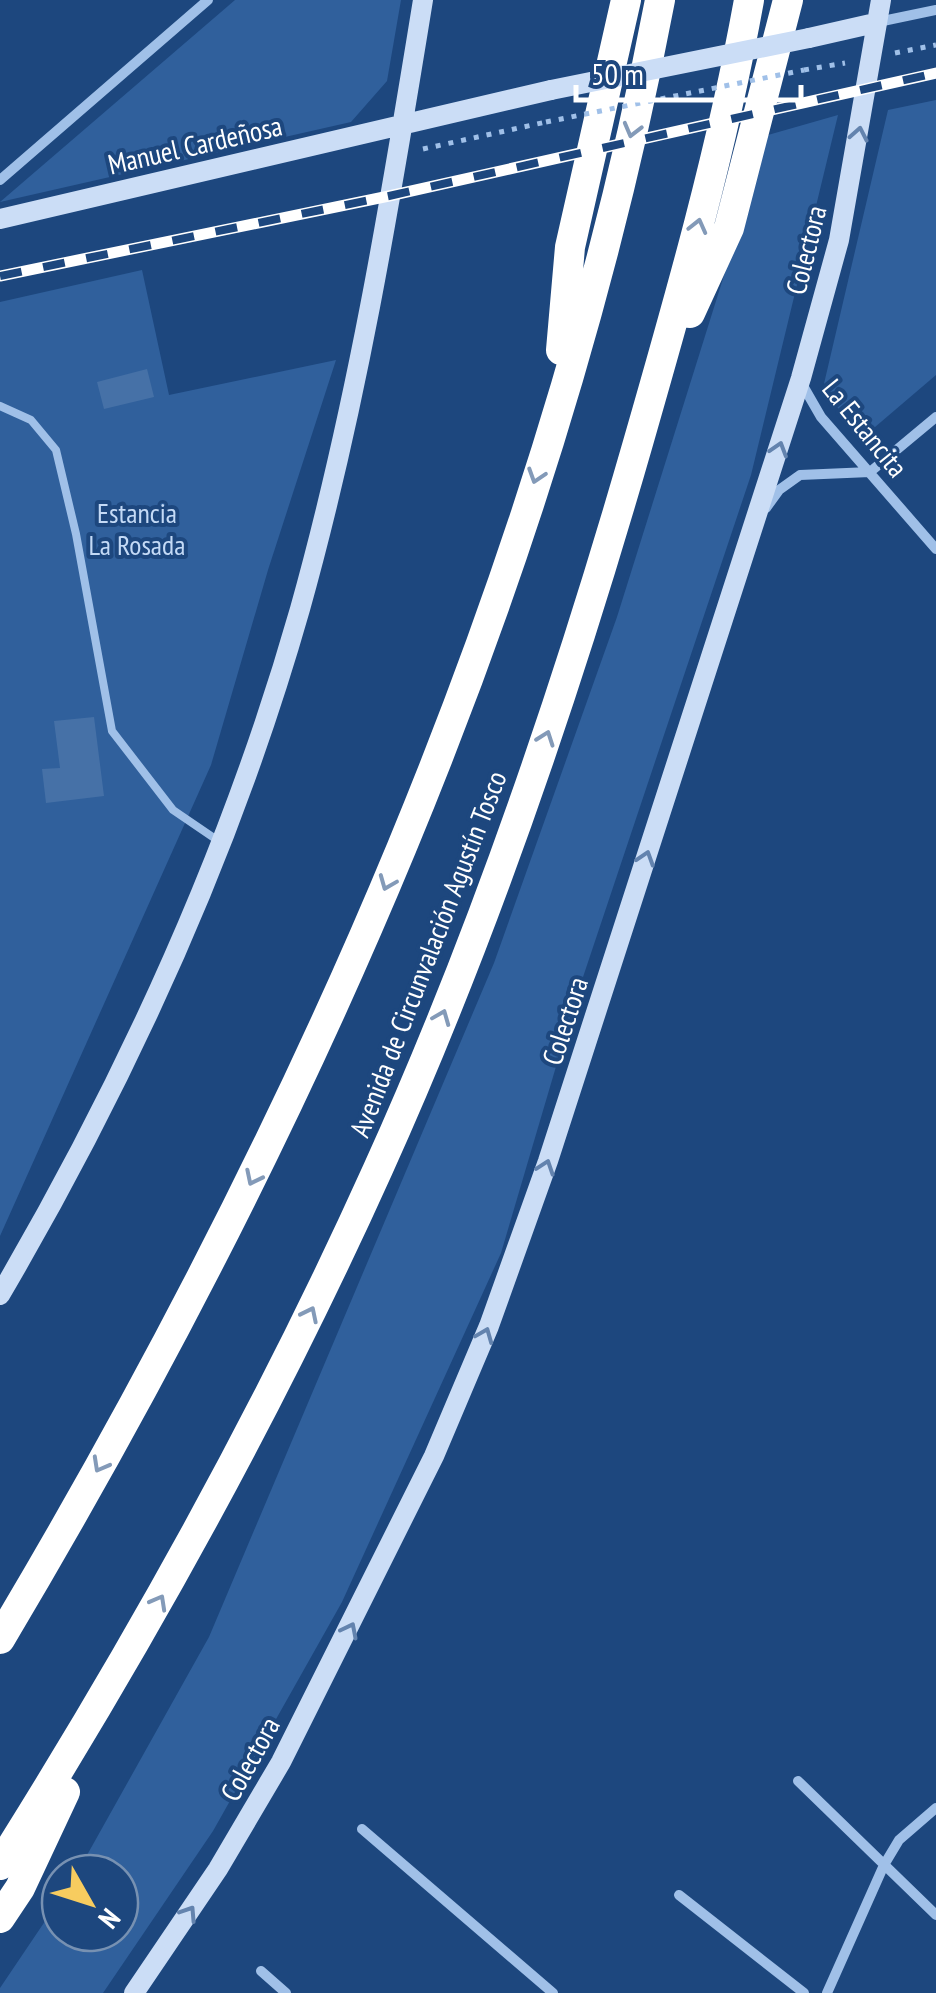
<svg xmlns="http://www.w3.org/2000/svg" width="936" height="1993" font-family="'PT Sans Narrow',sans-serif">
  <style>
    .green { fill: #30609c }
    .building { fill: #4671a7 }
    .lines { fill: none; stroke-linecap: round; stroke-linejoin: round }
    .path { stroke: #a0c0e8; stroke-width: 5; stroke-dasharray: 5 8; stroke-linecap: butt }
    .lane { stroke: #a0c0e8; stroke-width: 8 }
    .street { stroke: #a0c0e8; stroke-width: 10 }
    .secondary { stroke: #cbddf6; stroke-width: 20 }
    .highway { stroke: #fff; stroke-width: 30 }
    .rail-casing { stroke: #fff; stroke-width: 11 }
    .rail { stroke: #1d477e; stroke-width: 8; stroke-dasharray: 22; stroke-linecap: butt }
    .path-bridge { stroke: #a0c0e8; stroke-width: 5; stroke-dasharray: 5 8; stroke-linecap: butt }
    .secondary-bridge { stroke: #cbddf6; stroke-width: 20 }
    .oneway { stroke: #839ab8 }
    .oneway2 { stroke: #6383ae }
    .labels { text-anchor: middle; stroke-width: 8; stroke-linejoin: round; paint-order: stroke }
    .street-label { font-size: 28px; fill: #fff; stroke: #1d477e }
    .park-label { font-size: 28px; fill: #c4daf6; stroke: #1d477e }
  </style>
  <rect width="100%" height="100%" fill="#1d477e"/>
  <!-- green -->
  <path class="green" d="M235 0H401L387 81 351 122 0 202Z
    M936 100V375L861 439 823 388 888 110Z
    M838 115 751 475 578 992 501 1253 342 1602 213 1831 103 1993H0V1988L60 1899V1933H120V1873H77L209 1637 494 963 617 617 768 135Z
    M142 270 169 395 336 360 268 570 211 765 0 1236V302Z"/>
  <!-- building -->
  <path class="building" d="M147 369 154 397 104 409 97 382Z
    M94 717 104 796 46 803 42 769 60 768 54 721Z"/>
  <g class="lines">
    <!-- path -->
    <path class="path" d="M895 53 936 45
      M804 70 845 63
      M423 149 546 122"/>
    <!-- lane -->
    <path class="lane" d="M0 406 31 420 56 450 76 534 112 731 173 810 220 842"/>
    <!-- street -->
    <path class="street" d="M878 22 936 10
      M0 180 208 0
      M802 384 821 417 936 549
      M766 508 779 490 800 475 870 472 936 417
      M798 1781 936 1915
      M362 1829 553 1993
      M679 1895 804 1993
      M261 1971 286 1993
      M827 1993 884 1865 899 1840 936 1808"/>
    <!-- secondary -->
    <path class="secondary" d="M809 38 875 23
      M0 219 551 90
      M0 1295C126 1080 232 848 300 609 356 409 390 204 423 0
      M134 1993 218 1869 281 1762 434 1456 489 1326 548 1161 801 378 839 240 881 0"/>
    <!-- highway -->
    <path class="highway" d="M690 313 729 228 788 0
      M561 350 570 247 626 0
      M0 1639C302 1132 549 582 660 0
      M0 1865C141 1641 269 1411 378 1169 484 935 567 690 638 443 680 297 722 150 749 0
      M0 1918 20 1888 65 1792"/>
    <!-- rail casing -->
    <g class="rail-casing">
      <path id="rail" d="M0 276 389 196 936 73"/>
    </g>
    <!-- rail -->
    <use href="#rail" class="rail"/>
    <!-- path-bridge -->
    <path class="path-bridge" d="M546 122 804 70"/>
    <!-- secondary-bridge -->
    <path class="secondary-bridge" d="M551 90 809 38"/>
  </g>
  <!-- one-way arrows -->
  <defs><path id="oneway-chevron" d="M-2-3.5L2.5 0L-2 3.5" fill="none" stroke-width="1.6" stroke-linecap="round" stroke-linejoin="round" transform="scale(2.5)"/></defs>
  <g class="oneway">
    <use href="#oneway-chevron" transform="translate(632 130) rotate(105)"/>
    <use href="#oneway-chevron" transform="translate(698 226) rotate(-76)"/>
    <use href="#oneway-chevron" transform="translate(536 476) rotate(108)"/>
    <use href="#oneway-chevron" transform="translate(546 738) rotate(-70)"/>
    <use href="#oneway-chevron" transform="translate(387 883) rotate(112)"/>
    <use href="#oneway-chevron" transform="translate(442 1017) rotate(-68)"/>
    <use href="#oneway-chevron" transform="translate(253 1178) rotate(116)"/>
    <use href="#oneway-chevron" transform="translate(310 1314) rotate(-64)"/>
    <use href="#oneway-chevron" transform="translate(100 1465) rotate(119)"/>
    <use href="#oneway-chevron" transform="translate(159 1602) rotate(-61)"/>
  </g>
  <g class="oneway2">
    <use href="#oneway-chevron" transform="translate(859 134) rotate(-79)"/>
    <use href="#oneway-chevron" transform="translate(779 449) rotate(-73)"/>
    <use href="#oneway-chevron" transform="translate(646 858) rotate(-72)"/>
    <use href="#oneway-chevron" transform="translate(546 1167) rotate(-71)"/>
    <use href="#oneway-chevron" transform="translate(485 1335) rotate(-68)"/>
    <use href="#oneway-chevron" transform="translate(350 1630) rotate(-63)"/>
    <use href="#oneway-chevron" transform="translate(189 1913) rotate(-57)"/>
  </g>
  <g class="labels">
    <!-- street labels -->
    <g class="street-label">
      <text transform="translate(195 145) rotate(-13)" y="10">Manuel Cardeñosa</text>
      <text transform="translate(806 250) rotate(-76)" y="10">Colectora</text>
      <text transform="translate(865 428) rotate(51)" y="10">La Estancita</text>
      <text transform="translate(428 954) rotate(-69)" y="10">Avenida de Circunvalación Agustín Tosco</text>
      <text transform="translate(565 1021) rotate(-72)" y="10">Colectora</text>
      <text transform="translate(250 1759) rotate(-61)" y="10">Colectora</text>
    </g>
    <!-- park labels -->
    <g class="park-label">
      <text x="137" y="523">Estancia<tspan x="137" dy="32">La Rosada</tspan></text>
    </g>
  </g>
  <!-- north arrow -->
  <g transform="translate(90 1903) rotate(129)"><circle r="48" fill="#1d477e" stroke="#7791b2" stroke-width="2.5"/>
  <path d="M0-8L18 38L0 25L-18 38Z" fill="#f7cc5f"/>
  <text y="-15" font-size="28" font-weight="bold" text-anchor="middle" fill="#ffffff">N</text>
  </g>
  <!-- scale -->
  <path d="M576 85v15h225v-15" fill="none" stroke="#ffffff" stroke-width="5"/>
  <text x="591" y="85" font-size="30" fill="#ffffff" stroke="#1d477e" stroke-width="8" paint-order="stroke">50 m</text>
</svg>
